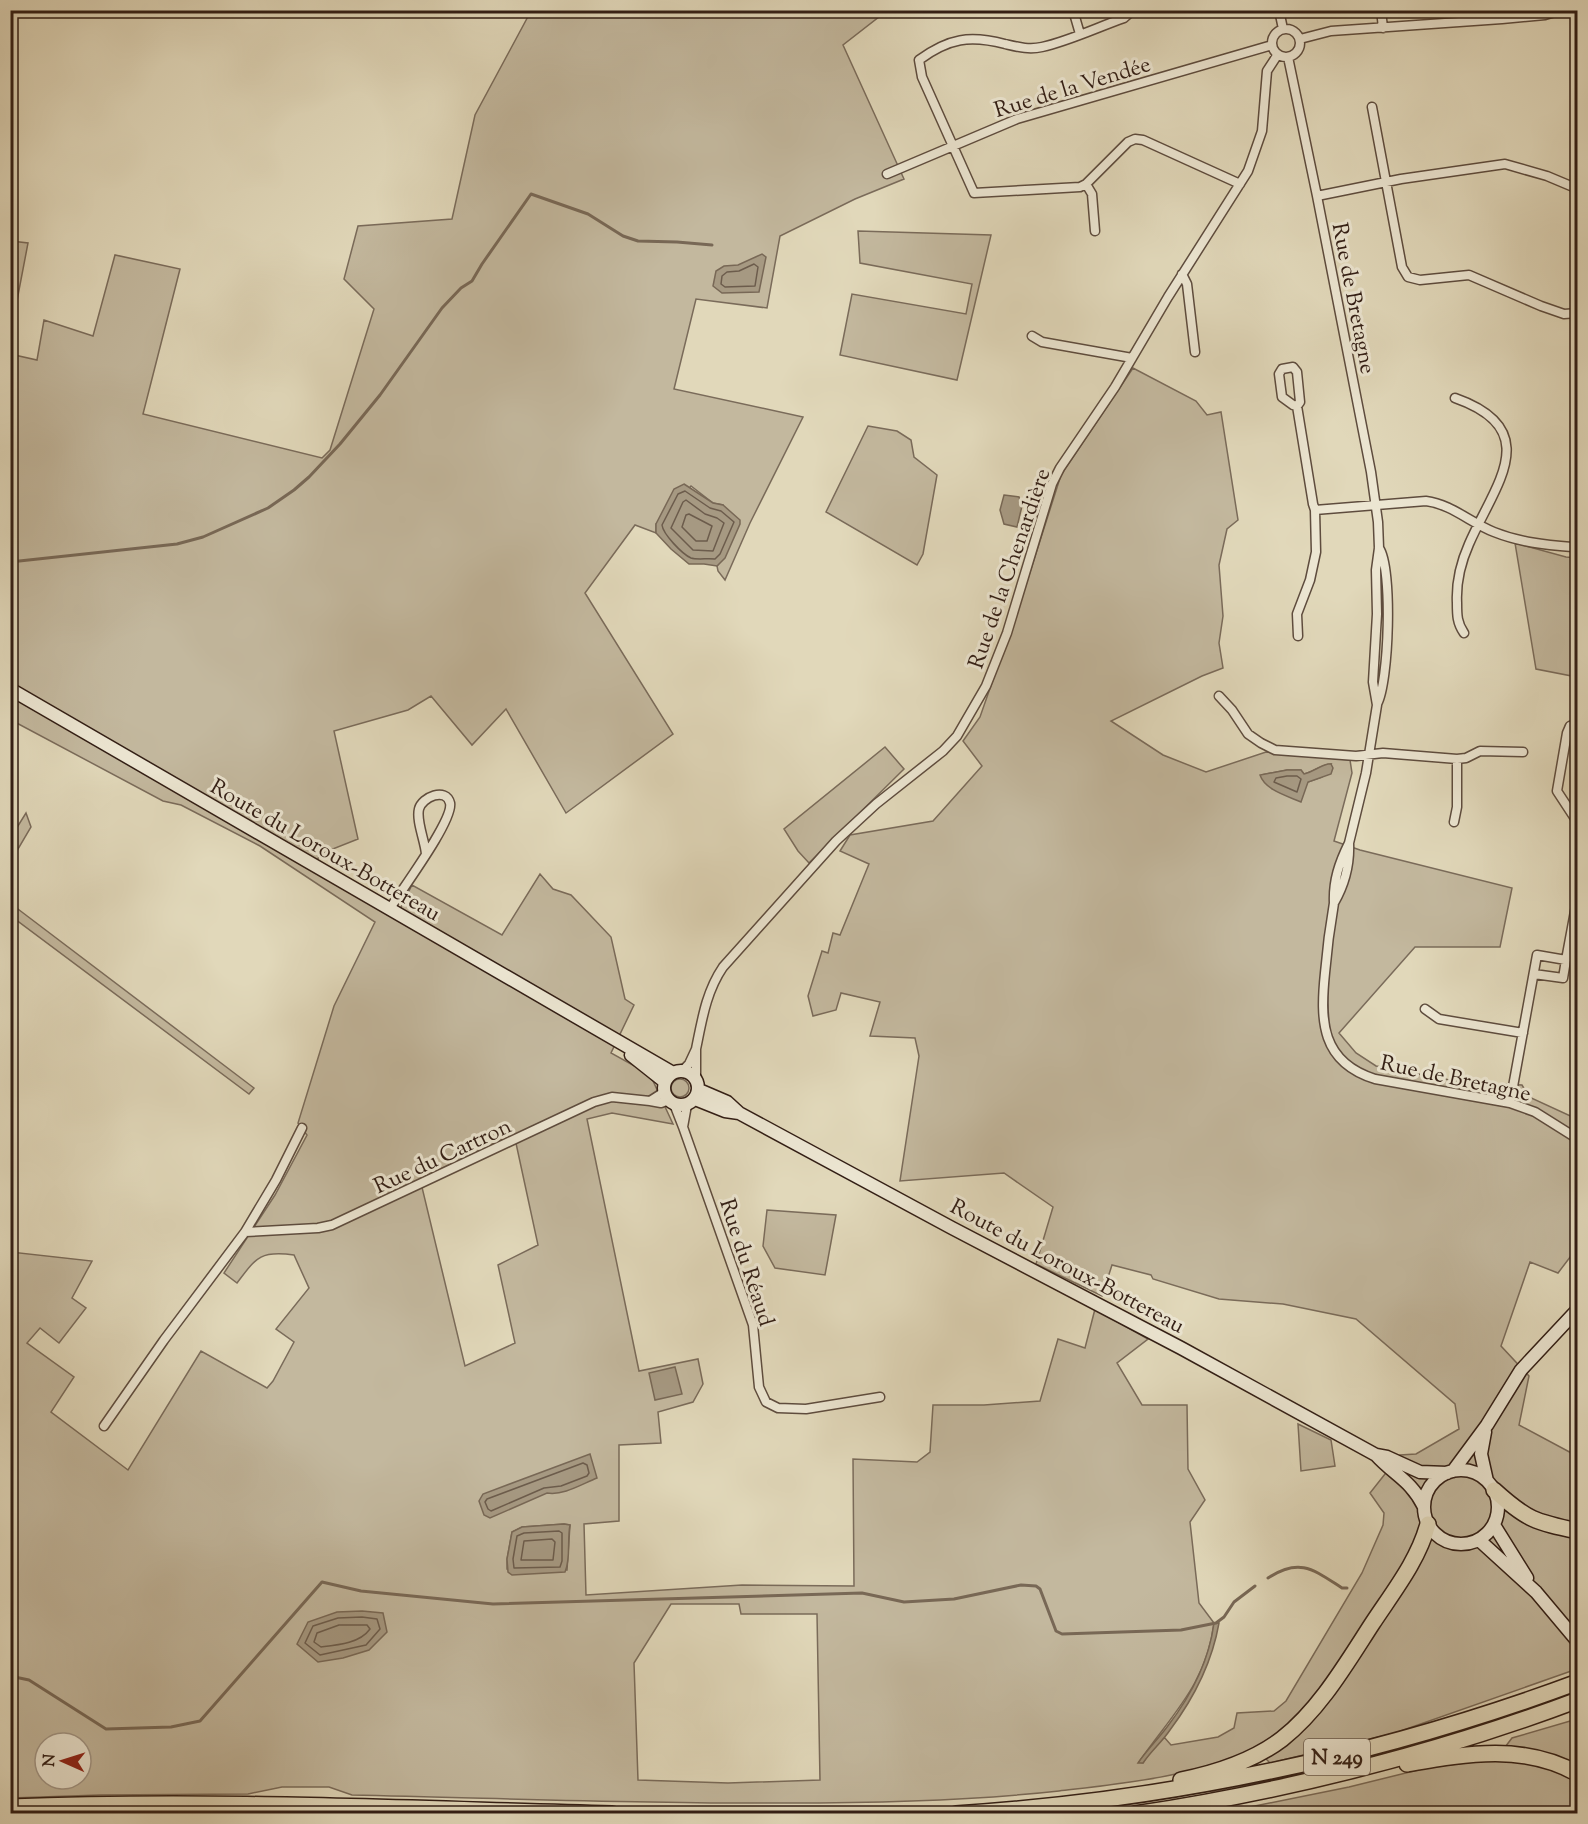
<svg xmlns="http://www.w3.org/2000/svg" width="1588" height="1824" font-family="'Sorts Mill Goudy',serif">
  <style>
    .green { fill: #c3b89e; stroke: #7a6b5a; stroke-width: 1.5; fill-rule: evenodd }
    .water { fill: #a69982; stroke: #786856; stroke-width: 1.5 }
    .lines { fill: none; stroke-linecap: round; stroke-linejoin: round }
    .shore { stroke: #6c5c4c; stroke-width: 1.5 }
    .stream { stroke: #786856; stroke-width: 3 }
    .street-casing { stroke: #5e4c3e; stroke-width: 11 }
    .secondary-casing { stroke: #321e15; stroke-width: 15 }
    .highway-casing { stroke: #321e15; stroke-width: 18 }
    .street { stroke: #ece6d2; stroke-width: 8 }
    .secondary { stroke: #ece6d2; stroke-width: 12 }
    .highway { stroke: #e1d8ba; stroke-width: 15 }
    .labels { text-anchor: middle; stroke-width: 6; stroke-linejoin: round; paint-order: stroke }
    .shield { fill: #ece6d2; stroke: #6a5a4e; stroke-width: 1.5 }
    .shield-label { font-size: 21px; font-weight: bold; fill: #321e15 }
    .street-label { font-size: 22px; fill: #321e15; stroke: #ece6d2 }
  </style>
  <rect width="100%" height="100%" fill="#e1d8ba"/>
  <filter id="stains"><feTurbulence type="fractalNoise" baseFrequency=".00333" numOctaves="4"/><feColorMatrix values="0 0 0 0 .2 0 0 0 0 .09 0 0 0 0 .02 0 0 0 .5 -.17"/></filter>
  <radialGradient id="worn" r=".72"><stop offset=".6" stop-color="#630" stop-opacity="0"/><stop offset="1" stop-color="#630" stop-opacity=".3"/></radialGradient>
  <!-- green -->
  <path class="green" d="M531 11H895L879 17 843 45 904 179 855 199 780 236 767 308 696 299 674 389 803 417 750 523 725 580 718 571 717 566C735 547 727 529 723 505L713 503 691 486 656 524V533L635 525 585 593 673 734 566 813 506 709 472 745 431 696 408 710 334 731 358 839 320 854 317 861 399 911 412 885 502 935 540 874 553 889 571 895 611 937 625 999 634 1005 611 1053 640 1069 653 1081 673 1124 612 1113 587 1119 639 1371 698 1359 703 1384 693 1402 658 1412 661 1443 619 1445V1521L584 1524 586 1595 742 1585 854 1586 853 1459 917 1462 930 1452 933 1405H984L1040 1401 1058 1339 1085 1348 1095 1309 1148 1339 1117 1363 1142 1405H1187L1188 1469 1205 1500 1190 1522 1199 1603 1214 1623C1206 1685 1172 1714 1139 1762L1143 1763 1152 1749 1164 1737 1171 1745 1218 1737 1234 1728 1237 1713 1274 1711 1286 1701 1362 1573 1383 1525 1384 1513 1370 1493 1400 1455 1416 1454 1459 1429 1455 1404 1356 1319 1283 1304 1219 1299 1153 1279 1151 1275 1112 1265 1102 1296 1036 1264 1053 1207 1004 1173 900 1181 919 1056 915 1038 870 1036 880 1002 841 993 836 1010 813 1016 808 996 822 951 828 953 833 933 840 935 869 864 840 851 850 835 933 821 982 766 963 741 980 717 1023 594 1061 475 1133 368 1196 401 1207 415 1221 412 1238 520 1227 529 1219 565 1223 616 1219 643 1223 668 1202 676 1111 721 1163 755 1206 772 1266 752 1350 760 1352 773 1334 841 1360 850 1512 888 1500 947H1415L1339 1033 1356 1053 1376 1066 1492 1088 1500 1084 1522 1085 1529 1097 1577 1119V1248L1558 1273 1530 1262 1501 1346 1529 1376 1519 1425 1577 1456V1669L1395 1733 1270 1763 1255 1748C1193 1777 1127 1783 1059 1791 969 1801 877 1803 786 1803 641 1804 497 1798 352 1795L329 1787H282L248 1794 100 1795 11 1798V1252L92 1261 72 1298 86 1308 59 1343 40 1328 27 1343 74 1377 51 1412 128 1470 201 1351 267 1388 273 1381 294 1342 276 1329 309 1288 294 1255C260 1250 256 1258 237 1283L224 1273 275 1195 307 1135 298 1123 334 1006 375 922 260 846 181 805 163 801 11 720 10 354 37 360 44 320 93 336 115 255 180 269 143 414 322 458 330 450 374 309 344 279 358 226 452 219 475 115ZM1331 764 1322 777 1308 782 1261 775 1287 770H1301L1304 774C1314 772 1320 765 1331 764ZM514 1134 538 1245 498 1265 515 1343 465 1366 420 1179ZM564 1524 570 1525 567 1570 507 1569V1559L512 1532 522 1527ZM671 1604H739L741 1614H817L820 1780 728 1783 638 1780 634 1663ZM45 1743H81V1779H45Z
    M858 231 991 235 957 380 840 355 852 294 966 314 972 284 860 263Z
    M11 241 28 243 11 332 10 241Z
    M868 426 897 431 911 440 914 457 937 475 923 554 917 565 826 512Z
    M1515 543 1566 557 1577 558V677L1536 669Z
    M885 747 904 769 809 863 798 851 784 829Z
    M26 813 31 827 11 861V837Z
    M10 903 254 1088 249 1094 11 916Z
    M671 1088a9 9 0 1 1 18 0a9 9 0 1 1-18 0Z
    M767 1210 836 1215 825 1275 775 1268 763 1246Z
    M1298 1424 1331 1440 1335 1466 1301 1471Z
    M1577 1719V1813L1205 1814 1235 1810 1349 1787 1426 1768 1496 1759 1512 1738Z"/>
  <!-- water -->
  <path class="water" d="M762 254 766 257 759 292 722 293 713 286 716 271 724 266 738 265Z
    M684 484 713 503 723 505 740 520V524L725 558 717 566 704 564H689L671 549 656 533V524L674 489Z
    M1004 495 1019 497 1022 506 1017 527 1004 524 1000 510Z
    M1328 764H1331L1333 768 1331 774 1308 782 1301 802C1287 796 1265 790 1260 775L1287 770H1301L1304 774C1313 772 1319 766 1328 764Z
    M675 1367 682 1394 655 1400 649 1373Z
    M590 1454 597 1478C582 1484 563 1496 547 1493L490 1518 484 1515 479 1501 483 1494Z
    M564 1524 570 1525C567 1540 571 1559 565 1572L512 1575 508 1572 507 1559 512 1532 522 1527Z
    M362 1611 383 1613 387 1632 369 1650 343 1658 318 1662 297 1644 308 1622 337 1612Z
    M1214 1623H1219C1212 1663 1194 1698 1170 1730 1162 1742 1151 1751 1143 1763H1138C1147 1750 1158 1739 1167 1727 1191 1696 1209 1662 1214 1623Z"/>
  <g class="lines">
    <!-- shore -->
    <path class="shore" d="M754 264 758 267 755 286 725 287 721 284 722 276 727 272 739 271Z
      M685 491 710 508 721 511 734 522 720 554 715 559C708 558 697 560 691 558 682 554 663 534 662 525L678 494Z
      M686 500 705 514 717 518 724 523 713 551 693 550 671 528 683 502Z
      M689 514 712 526 707 541H696L682 527 686 515Z
      M1287 776H1297L1301 779 1297 792 1274 782 1276 778Z
      M583 1463 587 1465 589 1473 587 1476 561 1486 544 1488 491 1511 488 1509 485 1502 487 1499Z
      M559 1531 562 1533V1561L560 1567 514 1568 513 1559 517 1536 524 1533Z
      M552 1539 555 1542 553 1560H521L524 1541Z
      M362 1617 377 1619 380 1629 366 1645 320 1655 305 1643 313 1626 338 1618Z
      M339 1625H367L370 1629C360 1643 339 1645 321 1647L314 1642 317 1633Z"/>
    <!-- stream -->
    <path class="stream" d="M10 562 177 544 203 537 268 508 294 490 309 477 340 444 380 395 442 308 461 288 472 281 482 264 531 194 588 214 623 236 638 241 677 242 712 245
      M1268 1578C1300 1557 1314 1570 1342 1588H1347
      M10 1676 29 1680 106 1729 171 1727 200 1721 322 1582 361 1591 493 1604 862 1593 904 1602 954 1599 1021 1585 1036 1586 1040 1589 1056 1631 1062 1634 1181 1630 1216 1623 1224 1617 1234 1602 1255 1586"/>
    <!-- street casing -->
    <g class="street-casing">
      <path id="street" d="M1073 10 1080 34
        M1133 10 1124 18C1098 27 1069 41 1042 47 1029 50 1018 47 1005 44 970 35 949 38 919 60L922 77 974 193 1080 187 1086 184 1128 142 1135 139 1143 140 1240 184
        M1279 10 1283 29
        M1381 10 1383 28
        M1272 43a14 14 0 1 1 28 0a14 14 0 1 1-28 0Z
        M1300 39 1331 31 1502 19 1545 15 1562 10
        M1288 57 1317 196 1371 472 1378 522 1379 548 1376 570 1377 614 1373 682 1377 705 1366 773 1349 843
        M1372 107 1402 267 1408 277 1420 280 1469 275 1541 306 1564 314 1578 313
        M887 174 1017 119 1272 45
        M1086 184 1092 194 1095 231
        M1317 196 1401 179 1505 164 1547 176 1578 189
        M1182 274 1187 284 1195 352
        M1032 336 1042 342 1132 358
        M1455 398C1546 430 1494 486 1469 544 1461 562 1456 583 1457 603 1457 615 1457 623 1464 633
        M1297 406 1293 405 1282 397 1279 374 1282 369 1293 367 1297 372 1300 402 1297 406 1313 504 1315 510 1316 552 1310 580 1297 614 1298 636
        M1315 510 1426 501C1451 504 1471 523 1494 532 1519 542 1545 545 1572 547
        M1219 696 1232 710 1248 734 1261 743 1275 750 1356 756 1383 753 1457 759 1466 758 1480 751 1523 752
        M1377 704C1389 683 1393 568 1379 548
        M1577 723 1570 726 1567 733 1557 791 1578 823
        M1454 822 1457 807V759
        M1349 843C1350 865 1345 884 1334 903 1333 881 1339 863 1349 843Z
        M1334 903C1330 926 1327 949 1325 973 1320 1021 1321 1062 1375 1079L1510 1103 1535 1112 1578 1139
        M389 910C400 892 454 820 450 803 446 787 422 797 419 809 416 821 425 841 426 854
        M1534 974 1563 978 1566 960
        M1425 1009 1439 1019 1523 1033
        M696 1049C702 1020 706 992 723 967L836 841 876 804 943 751 957 736 986 686 1007 633 1052 484 1060 468 1115 387 1168 297 1248 171 1262 131 1267 71 1278 54
        M682 1071 689 1064 696 1049V1079
        M664 1092 650 1101 661 1103 669 1100
        M1510 1103 1537 955 1566 960 1578 895
        M674 1104 683 1127 687 1105
        M683 1127 753 1325 759 1387 766 1402 778 1408 806 1409 880 1397
        M245 1232 276 1180 302 1128
        M104 1426 164 1340 245 1232 318 1228 332 1225 594 1102 612 1097 650 1101"/>
    </g>
    <!-- secondary casing -->
    <g class="secondary-casing">
      <path id="secondary" d="M10 689 673 1073
        M631 1055 665 1082
        M664 1088a17 17 0 1 1 34 0a17 17 0 1 1-34 0Z
        M699 1090 727 1102 739 1113 952 1228 1181 1348 1376 1455 1387 1457 1420 1472 1447 1473
        M695 1099 725 1111 739 1113
        M1485 1432 1481 1454 1487 1481
        M1376 1455C1394 1475 1411 1480 1424 1507
        M1424 1507a37 37 0 1 1 74 0a37 37 0 1 1-74 0Z
        M1453 1471 1487 1425 1521 1370 1578 1309
        M1494 1525 1527 1578
        M1479 1540 1536 1592 1578 1642"/>
    </g>
    <!-- highway casing -->
    <g class="highway-casing">
      <path id="highway" d="M1494 1490C1527 1520 1535 1522 1578 1531
        M1407 1764C1465 1754 1524 1743 1578 1774
        M1181 1780C1216 1773 1253 1761 1282 1739 1320 1709 1346 1664 1372 1624 1393 1592 1418 1561 1428 1524
        M10 1807C211 1799 412 1809 612 1814
        M956 1814C1171 1800 1376 1757 1578 1682
        M1135 1814C1286 1791 1435 1754 1578 1700"/>
    </g>
    <!-- street -->
    <use href="#street" class="street"/>
    <!-- secondary -->
    <use href="#secondary" class="secondary"/>
    <!-- highway -->
    <use href="#highway" class="highway"/>
  </g>
  <g class="labels">
    <!-- shield labels -->
    <rect class="shield" x="1304" y="1739" width="66" height="36" rx="4.5"/>
    <g class="shield-label">
      <text x="1337" y="1764">N 249</text>
    </g>
    <!-- street labels -->
    <g class="street-label">
      <text transform="translate(1072 86) rotate(-17)" y="8">Rue de la Vendée</text>
      <text transform="translate(1355 298) rotate(79)" y="8">Rue de Bretagne</text>
      <text transform="translate(1008 568) rotate(-71)" y="8">Rue de la Chenardière</text>
      <text transform="translate(326 849) rotate(30)" y="8">Route du Loroux-Bottereau</text>
      <text transform="translate(1456 1077) rotate(12)" y="8">Rue de Bretagne</text>
      <text transform="translate(442 1155) rotate(-25)" y="8">Rue du Cartron</text>
      <text transform="translate(748 1262) rotate(72)" y="8">Rue du Réaud</text>
      <text transform="translate(1068 1265) rotate(28)" y="8">Route du Loroux-Bottereau</text>
    </g>
  </g>
  <!-- margin -->
  <rect width="1588" height="1824" fill="none" stroke="#e1d8ba" stroke-width="36"/>
  <rect x="12" y="12" width="1564" height="1800" fill="none" stroke="#321e15" stroke-width="3"/>
  <rect x="18" y="18" width="1552" height="1788" fill="none" stroke="#321e15" stroke-width="1.5"/>
  <!-- north arrow -->
  <g transform="translate(63 1761) rotate(273)"><circle r="28" fill="#ece6d2" stroke="#a29686" stroke-width="1.5"/>
  <path d="M0-4.5L10 22L0 15L-10 22Z" fill="#8f2418"/>
  <text y="-9" font-size="16" font-weight="bold" text-anchor="middle" fill="#321e15">N</text>
  </g>
  <rect width="100%" height="100%" filter="url(#stains)"/>
  <rect width="100%" height="100%" fill="url(#worn)"/>
</svg>
